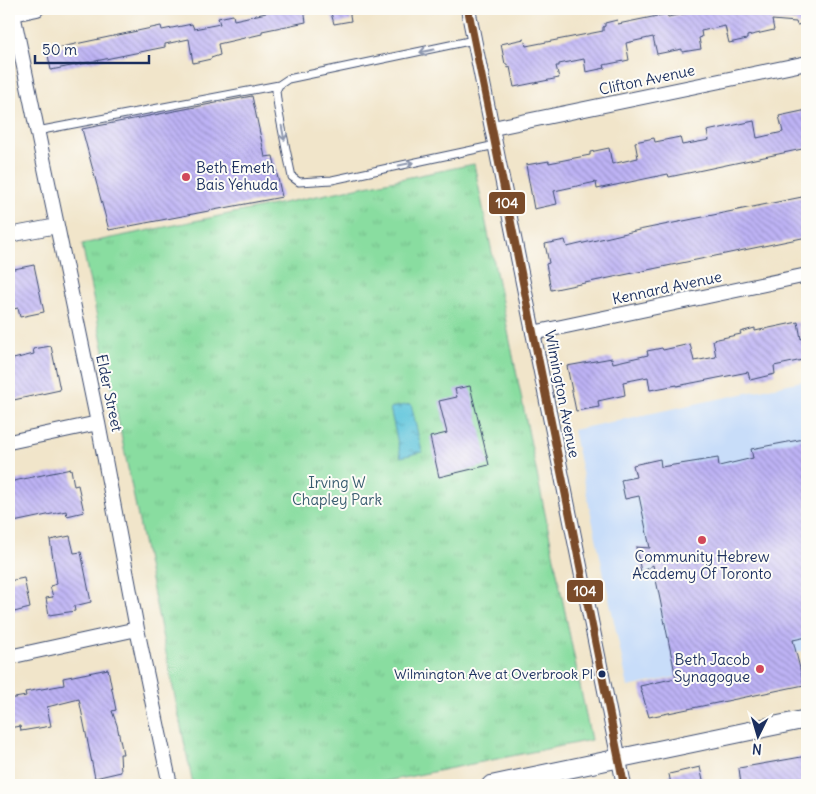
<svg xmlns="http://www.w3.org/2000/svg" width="816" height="794" font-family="Delius,sans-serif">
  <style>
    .built { fill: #c8ddf9 }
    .park { fill: url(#park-tufts); stroke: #52867f }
    .water { fill: url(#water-ripples); stroke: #3d7a9d }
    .building { fill: url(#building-back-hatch) }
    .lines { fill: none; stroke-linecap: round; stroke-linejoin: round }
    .service-casing { stroke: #3b4a6e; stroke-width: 9 }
    .minor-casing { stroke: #3b4a6e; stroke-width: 16 }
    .tertiary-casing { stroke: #3b4a6e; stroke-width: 20 }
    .service { stroke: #fff; stroke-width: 7 }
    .minor { stroke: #fff; stroke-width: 14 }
    .tertiary { stroke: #fff; stroke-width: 18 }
    .bus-1-casing { stroke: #fdfcf7; stroke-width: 11 }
    .bus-1 { stroke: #7a4b2a; stroke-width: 8 }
    .oneway { stroke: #8d97ae }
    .poi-dot { fill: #d1495b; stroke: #fdfcf7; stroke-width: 2 }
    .bus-dot { fill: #1b2f5e; stroke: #fdfcf7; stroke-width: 2 }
    .labels { text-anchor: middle; stroke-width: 4; stroke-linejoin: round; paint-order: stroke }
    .bus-label { font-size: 14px; fill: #1b2f5e; stroke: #fdfcf7; text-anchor: end }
    .street-label { font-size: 15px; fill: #1b2f5e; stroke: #fdfcf7 }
    .poi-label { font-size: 15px; fill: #1b2f5e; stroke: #fdfcf7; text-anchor: start }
    .park-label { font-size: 15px; fill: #365a6e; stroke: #fdfcf7 }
    .line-badge { stroke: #fdfcf7; stroke-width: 2 }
    .badge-label { font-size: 14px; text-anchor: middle; font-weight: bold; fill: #fff }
  </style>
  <defs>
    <pattern id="park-tufts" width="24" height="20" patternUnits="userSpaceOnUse" patternTransform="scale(1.25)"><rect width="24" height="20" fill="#89dda0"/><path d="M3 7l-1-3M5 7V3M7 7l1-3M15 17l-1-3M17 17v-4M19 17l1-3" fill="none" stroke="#76be8c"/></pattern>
    <pattern id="water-ripples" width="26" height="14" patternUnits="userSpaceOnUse" patternTransform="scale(1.25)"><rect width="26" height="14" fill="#5fc5dc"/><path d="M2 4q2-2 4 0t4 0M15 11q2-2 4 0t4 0" fill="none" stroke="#4ea0b6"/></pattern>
    <pattern id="building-back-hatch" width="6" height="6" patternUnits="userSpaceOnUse" patternTransform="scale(1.25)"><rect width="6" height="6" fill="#beb3f5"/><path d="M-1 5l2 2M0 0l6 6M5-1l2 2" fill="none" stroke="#9a92ca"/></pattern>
  </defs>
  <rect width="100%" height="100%" fill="#fdfcf7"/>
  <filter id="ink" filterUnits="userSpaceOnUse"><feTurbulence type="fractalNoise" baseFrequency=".02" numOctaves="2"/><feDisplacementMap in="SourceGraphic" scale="10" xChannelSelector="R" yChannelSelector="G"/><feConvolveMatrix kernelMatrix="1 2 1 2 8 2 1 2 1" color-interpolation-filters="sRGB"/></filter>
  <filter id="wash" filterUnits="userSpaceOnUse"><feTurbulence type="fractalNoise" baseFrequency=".0096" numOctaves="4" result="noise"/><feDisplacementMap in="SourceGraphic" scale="20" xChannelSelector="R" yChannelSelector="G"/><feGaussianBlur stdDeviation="1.12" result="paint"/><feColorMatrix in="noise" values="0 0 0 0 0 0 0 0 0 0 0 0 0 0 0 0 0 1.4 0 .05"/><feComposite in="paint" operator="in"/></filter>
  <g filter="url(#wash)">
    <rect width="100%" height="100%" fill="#f1e5ca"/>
    <!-- built -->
    <path class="built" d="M807 380V650L628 687 573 430Z"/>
    <!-- park -->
    <path class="park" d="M474 164 591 740 368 785H193L82 244Z"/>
    <!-- water -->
    <path class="water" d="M411 404 422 452 401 457 390 408Z"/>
    <g id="blocks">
      <!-- building -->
      <path class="building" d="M265 9H304L306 22 262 31V34L218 44 220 55 211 58V59L193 63 189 39 165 44V47L51 70 47 50 161 26 162 30 192 24 194 29 220 24 218 18 233 15 234 20 266 13Z
        M330 9H349L351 21 334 24Z
        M708 9H807V23L797 25 796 22 772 20 774 30 747 36V39L729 43 725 26 701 31 702 37 699 38 701 49 682 52V49L657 54 653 37 626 43 629 60 604 65 605 68 586 72 584 59 559 64V66H556L559 78 514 87 510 67 508 68 507 64H505L501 44 524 39 526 46 603 31V27L605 26V23L617 20 618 24 667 14 668 17Z
        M252 96 265 157 273 156 282 197 109 230 82 129Z
        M807 110V148L669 177 668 174 597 189 596 182 554 191 557 204 534 209 526 165 549 161V163L590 155V152L609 148 612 164 638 158 635 142 654 138 655 142 680 137 682 145 709 140 707 131 754 121 757 138 783 132 779 116Z
        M807 196V237L551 290 546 264 549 263 545 244 565 240 567 247 639 230Z
        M34 265 44 312 20 317 18 308 9 310V270Z
        M798 322 801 339 807 337V359L774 366 775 374 750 380 748 372 677 386V385L650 390 648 377 623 382 625 395 598 401 599 407 576 411 567 366 612 358 613 363 648 355 647 351 662 348 663 350 690 344 694 361 716 357 713 340 741 334 740 332 755 328V331Z
        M51 346 60 390 9 401V360L34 354 33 349Z
        M470 386 489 465 439 477 430 437 447 433 439 401 457 397 455 389Z
        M804 439 807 451V637L793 640 804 685 649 717 640 686 676 678 653 565 641 572 636 547 650 548 639 496 625 499 621 480 636 477 633 465 660 459 661 467 718 458 719 466 753 458 751 449Z
        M71 469 74 486 78 485 84 512 67 516 66 511 9 523V482Z
        M70 536 74 553 81 552 91 602 74 606 75 611 49 615 46 598 53 597 50 586 57 584 50 540Z
        M24 578 30 608 14 612 13 609 9 610V581Z
        M108 669 116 710 112 711 117 725 123 754H120L121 772 95 778 79 699 47 707 51 726 21 731 20 726 9 728V699L26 696 25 692 64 685 63 678Z
        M807 756V785H741L739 768Z
        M700 767 704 785H671L669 774Z"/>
    </g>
  </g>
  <g filter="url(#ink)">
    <use href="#blocks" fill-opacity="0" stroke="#3b4a6e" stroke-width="1"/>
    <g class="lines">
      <!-- service casing -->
      <g class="service-casing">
        <path id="service" d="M279 85 276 91 278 108 286 149 292 177 299 182 332 180 496 145
          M37 131 279 85 288 79 474 40"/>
      </g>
      <!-- minor casing -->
      <g class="minor-casing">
        <path id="minor" d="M12 9 98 423 137 629 170 785
          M468 9 624 785
          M9 15 37 9
          M493 128 807 63
          M9 235 57 226
          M533 333 807 275
          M9 442 98 423
          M9 657 137 629"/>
      </g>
      <!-- tertiary casing -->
      <g class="tertiary-casing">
        <path id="tertiary" d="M491 785 807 719"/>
      </g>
      <!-- service -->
      <use href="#service" class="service"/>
      <!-- minor -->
      <use href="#minor" class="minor"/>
      <!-- tertiary -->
      <use href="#tertiary" class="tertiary"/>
      <!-- bus-1 casing -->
      <g class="bus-1-casing">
        <path id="bus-1" d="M468 9 624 785"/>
      </g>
      <!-- bus-1 -->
      <use href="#bus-1" class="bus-1"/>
    </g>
    <!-- one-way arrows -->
    <defs><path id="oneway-shaft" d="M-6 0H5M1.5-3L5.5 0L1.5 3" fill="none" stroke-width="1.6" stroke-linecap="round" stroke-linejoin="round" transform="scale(1.25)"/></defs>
    <g class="oneway">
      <use href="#oneway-shaft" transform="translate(427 51) rotate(168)"/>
      <use href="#oneway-shaft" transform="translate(283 133) rotate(79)"/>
      <use href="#oneway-shaft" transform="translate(406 164) rotate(-12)"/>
    </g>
  </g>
  <!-- markers -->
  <g class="poi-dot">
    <circle cx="186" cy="177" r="5"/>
    <circle cx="702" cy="540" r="5"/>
    <circle cx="760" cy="669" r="5"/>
  </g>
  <circle class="bus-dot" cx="602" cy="674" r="4.5"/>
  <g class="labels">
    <!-- bus labels -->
    <g class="bus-label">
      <text x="593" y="679">Wilmington Ave at Overbrook Pl</text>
    </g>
    <!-- street labels -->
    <g class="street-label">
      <text transform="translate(647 80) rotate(-12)" y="5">Clifton Avenue</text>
      <text transform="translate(667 288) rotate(-12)" y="5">Kennard Avenue</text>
      <text transform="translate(109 393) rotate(78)" y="5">Elder Street</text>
      <text transform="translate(562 394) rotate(79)" y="5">Wilmington Avenue</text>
    </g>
    <!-- poi labels -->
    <g class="poi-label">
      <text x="196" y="173">Beth Emeth<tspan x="196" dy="17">Bais Yehuda</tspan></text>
      <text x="702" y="562" text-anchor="middle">Community Hebrew<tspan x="702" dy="17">Academy Of Toronto</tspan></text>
      <text x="750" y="665" text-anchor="end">Beth Jacob<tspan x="750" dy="17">Synagogue</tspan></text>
    </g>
    <!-- park labels -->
    <g class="park-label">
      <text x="337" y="488">Irving W<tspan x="337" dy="17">Chapley Park</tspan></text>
    </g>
  </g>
  <g class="line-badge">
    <rect x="488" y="191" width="38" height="24" rx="5" fill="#7a4b2a"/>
    <rect x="566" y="579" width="38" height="24" rx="5" fill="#7a4b2a"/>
  </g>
  <g class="badge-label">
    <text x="507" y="208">104</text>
    <text x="585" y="596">104</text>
  </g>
  <!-- margin -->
  <rect width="816" height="794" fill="none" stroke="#fdfcf7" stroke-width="30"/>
  <!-- north arrow -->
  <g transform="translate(758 736) rotate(185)" stroke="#fdfcf7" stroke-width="4" paint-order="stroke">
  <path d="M0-4L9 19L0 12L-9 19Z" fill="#1b2f5e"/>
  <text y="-8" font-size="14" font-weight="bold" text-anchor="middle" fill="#1b2f5e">N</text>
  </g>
  <!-- scale -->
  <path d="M35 55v8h114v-8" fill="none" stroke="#1b2f5e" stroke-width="2.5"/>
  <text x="42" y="55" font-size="15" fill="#1b2f5e" stroke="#fdfcf7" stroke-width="4" paint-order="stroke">50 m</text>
</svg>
